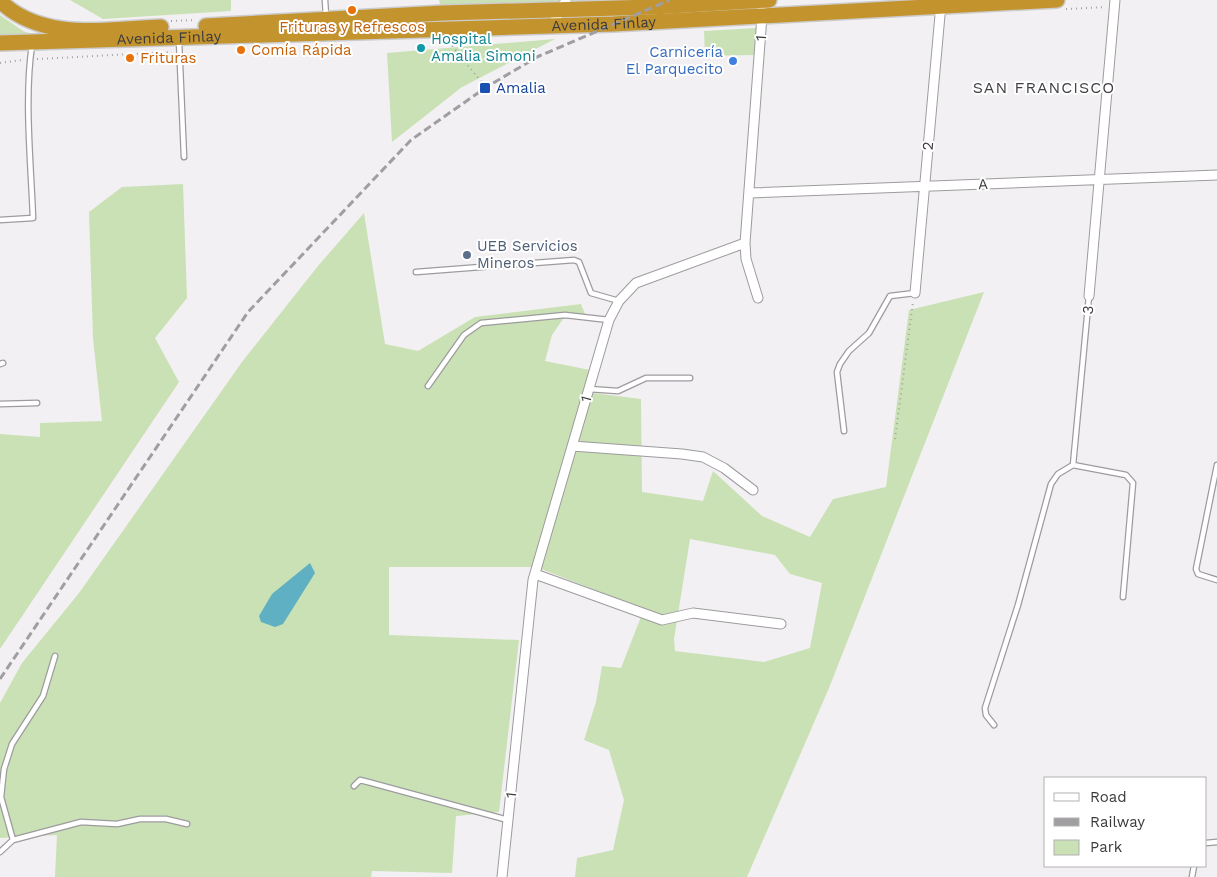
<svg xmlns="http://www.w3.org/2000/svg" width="1217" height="877" font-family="'Work Sans',sans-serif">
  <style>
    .green { fill: #c9e1b4; fill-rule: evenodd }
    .water { fill: #5fb0c2 }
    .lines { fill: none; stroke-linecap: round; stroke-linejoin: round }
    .lane-casing { stroke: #9e9b9f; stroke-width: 7 }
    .street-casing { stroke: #9e9b9f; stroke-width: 11 }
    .highway-casing { stroke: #ccc; stroke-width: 18 }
    .path { stroke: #a3a1a4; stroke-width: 2; stroke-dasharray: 1 4; stroke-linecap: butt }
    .lane { stroke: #fff; stroke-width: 4.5 }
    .street { stroke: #fff; stroke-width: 9 }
    .highway { stroke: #c3932d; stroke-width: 15 }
    .rail { stroke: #a09ea1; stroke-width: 3; stroke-dasharray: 8 4; stroke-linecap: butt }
    .food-dot { fill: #e8710a; stroke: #fff; stroke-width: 2 }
    .culture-dot { fill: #0f9aa8; stroke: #fff; stroke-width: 2 }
    .shop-dot { fill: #3f7fe0; stroke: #fff; stroke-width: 2 }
    .transit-dot { fill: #1a4fb4; stroke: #fff; stroke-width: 2 }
    .service-dot { fill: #5c6f8a; stroke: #fff; stroke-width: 2 }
    .labels { text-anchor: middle; stroke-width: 4; stroke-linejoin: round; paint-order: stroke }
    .street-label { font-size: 15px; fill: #3c3b3c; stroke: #fff }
    .food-label { font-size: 15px; fill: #c56008; stroke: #fff; text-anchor: start }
    .culture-label { font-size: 15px; fill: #0d838f; stroke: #fff; text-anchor: start }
    .shop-label { font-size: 15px; fill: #366cbe; stroke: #fff; text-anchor: end }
    .transit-label { font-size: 15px; fill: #164399; stroke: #fff; text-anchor: start }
    .service-label { font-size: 15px; fill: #4e5e75; stroke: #fff; text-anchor: start }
    .neighbourhood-label { font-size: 16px; letter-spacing: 1px; fill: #434144; stroke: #fff }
  </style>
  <rect width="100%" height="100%" fill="#f3f0f4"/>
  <!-- green -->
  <path class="green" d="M70 0H231V11L103 19Z
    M439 0H587L565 1 561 10 443 13Z
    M0 15 23 31 56 42 0 45Z
    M756 28 754 55 705 56 704 31Z
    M555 39 462 87 392 142 387 53Z
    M183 184 187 298 155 338 179 382 0 649V434L40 437V423L102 421 93 338 89 212 122 187Z
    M364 213 385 344 418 351 475 317 581 304 585 314 563 319 552 335 545 361 590 370 584 392 641 399 642 492 703 501 713 471 762 516 810 537 833 499 886 487 909 310 984 292 829 688 747 877H575L577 858 613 850 624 800 609 750 584 740 596 702 602 666 621 668 644 609 536 567H389V635L519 640 499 812 456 816 452 873 372 871 371 877H55L57 835 0 838V703L22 663 79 593 242 362 318 266ZM690 539 775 555 790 574 822 583 810 648 764 662 675 651 674 639Z"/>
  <!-- water -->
  <path class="water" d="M310 563 315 573 283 624 275 627 261 622 259 616 272 594Z"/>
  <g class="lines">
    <!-- lane casing -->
    <g class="lane-casing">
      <path id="lane" d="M325 0 326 16
        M179 41 184 157
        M0 220 33 218C31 164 24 98 32 45
        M416 272 574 260 579 262 591 293 619 301
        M0 364 3 363
        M428 386 464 335 481 323 565 315 609 320
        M589 389 618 391 646 378H690
        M0 404 37 403
        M844 431 837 372 840 364 849 351 869 333 890 296 915 293
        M1073 465 1126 475 1133 483 1123 597
        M1217 465 1196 569 1198 574 1217 580
        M994 725 986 715 985 708 1018 605 1051 484 1058 474 1073 465 1089 296
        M354 786 360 780 368 782 508 820
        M13 840 1 797 4 769 12 744 43 696 55 656
        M1206 843 1217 842
        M0 852 13 840 81 822 117 824 140 819H166L187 824
        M1192 877 1194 866"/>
    </g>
    <!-- street casing -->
    <g class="street-casing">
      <path id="street" d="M553 24 566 0
        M749 193 1217 175
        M915 293 941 4
        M1089 296 1115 0
        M758 298 746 259 745 243 762 16 761 1
        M572 446 682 454 703 457 724 468 753 490
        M535 574 662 620 693 613 781 624
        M502 877 533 580 609 320 619 301 636 283 745 243"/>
    </g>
    <!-- highway casing -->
    <g class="highway-casing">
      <g id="highway">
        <path d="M0 1C42 42 107 29 161 27"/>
        <path d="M206 26 443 13 652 7 769 0"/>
        <path id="s1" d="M0 43 613 24 1057 0"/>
      </g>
    </g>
    <!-- path -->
    <path class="path" d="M1066 9 1106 7
      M171 21 196 20
      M449 42 484 85
      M37 59 172 52
      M0 63 22 60
      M895 439 913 302"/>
    <!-- lane -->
    <use href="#lane" class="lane"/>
    <!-- street -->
    <use href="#street" class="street"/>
    <!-- highway -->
    <use href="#highway" class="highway"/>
    <!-- rail -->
    <path class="rail" d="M0 679 248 312 411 140 485 88 537 57 670 0"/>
  </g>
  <!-- markers -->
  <g class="food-dot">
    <circle cx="352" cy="10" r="5"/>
    <circle cx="241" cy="50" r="5"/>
    <circle cx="130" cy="58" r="5"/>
  </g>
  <circle class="culture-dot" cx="421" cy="48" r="5"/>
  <circle class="shop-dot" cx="733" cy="61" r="5"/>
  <rect class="transit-dot" x="479" y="82" width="12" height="12" rx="2.5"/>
  <circle class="service-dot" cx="467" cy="255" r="5"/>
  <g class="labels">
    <!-- street labels -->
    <g class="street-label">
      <text dy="5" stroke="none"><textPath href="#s1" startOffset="604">Avenida Finlay</textPath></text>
      <text dy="5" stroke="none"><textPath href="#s1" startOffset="169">Avenida Finlay</textPath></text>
      <text transform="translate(761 38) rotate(-86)" y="5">1</text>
      <text transform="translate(928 146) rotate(-85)" y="5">2</text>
      <text transform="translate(983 184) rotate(-2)" y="5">A</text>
      <text transform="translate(1088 310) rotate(-84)" y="5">3</text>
      <text transform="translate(586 399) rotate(-74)" y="5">1</text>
      <text transform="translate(511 795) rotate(-84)" y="5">1</text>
    </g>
    <!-- food labels -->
    <g class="food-label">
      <text x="352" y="32" text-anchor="middle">Frituras y Refrescos</text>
      <text x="251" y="55">Comía Rápida</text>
      <text x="140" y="63">Frituras</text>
    </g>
    <!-- culture labels -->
    <g class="culture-label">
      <text x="431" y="44">Hospital<tspan x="431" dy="17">Amalia Simoni</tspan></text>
    </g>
    <!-- shop labels -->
    <g class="shop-label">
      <text x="723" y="57">Carnicería<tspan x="723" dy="17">El Parquecito</tspan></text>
    </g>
    <!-- transit labels -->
    <g class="transit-label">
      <text x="496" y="93">Amalia</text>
    </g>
    <!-- service labels -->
    <g class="service-label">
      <text x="477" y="251">UEB Servicios<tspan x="477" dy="17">Mineros</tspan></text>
    </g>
    <!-- neighbourhood labels -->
    <g class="neighbourhood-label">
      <text x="1044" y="93">SAN FRANCISCO</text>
    </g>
  </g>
  <!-- legend -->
  <rect x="1044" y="777" width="162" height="90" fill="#ffffff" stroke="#b1b1b1"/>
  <rect x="1054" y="793" width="25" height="8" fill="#ffffff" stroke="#b1b1b1"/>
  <text x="1090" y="802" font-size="15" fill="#3c3b3c">Road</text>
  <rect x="1054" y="818" width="25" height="8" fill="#a09ea1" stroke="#b1b1b1"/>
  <text x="1090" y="827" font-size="15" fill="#3c3b3c">Railway</text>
  <rect x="1054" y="840" width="25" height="15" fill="#c9e1b4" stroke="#b1b1b1"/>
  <text x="1090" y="852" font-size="15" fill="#3c3b3c">Park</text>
</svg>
